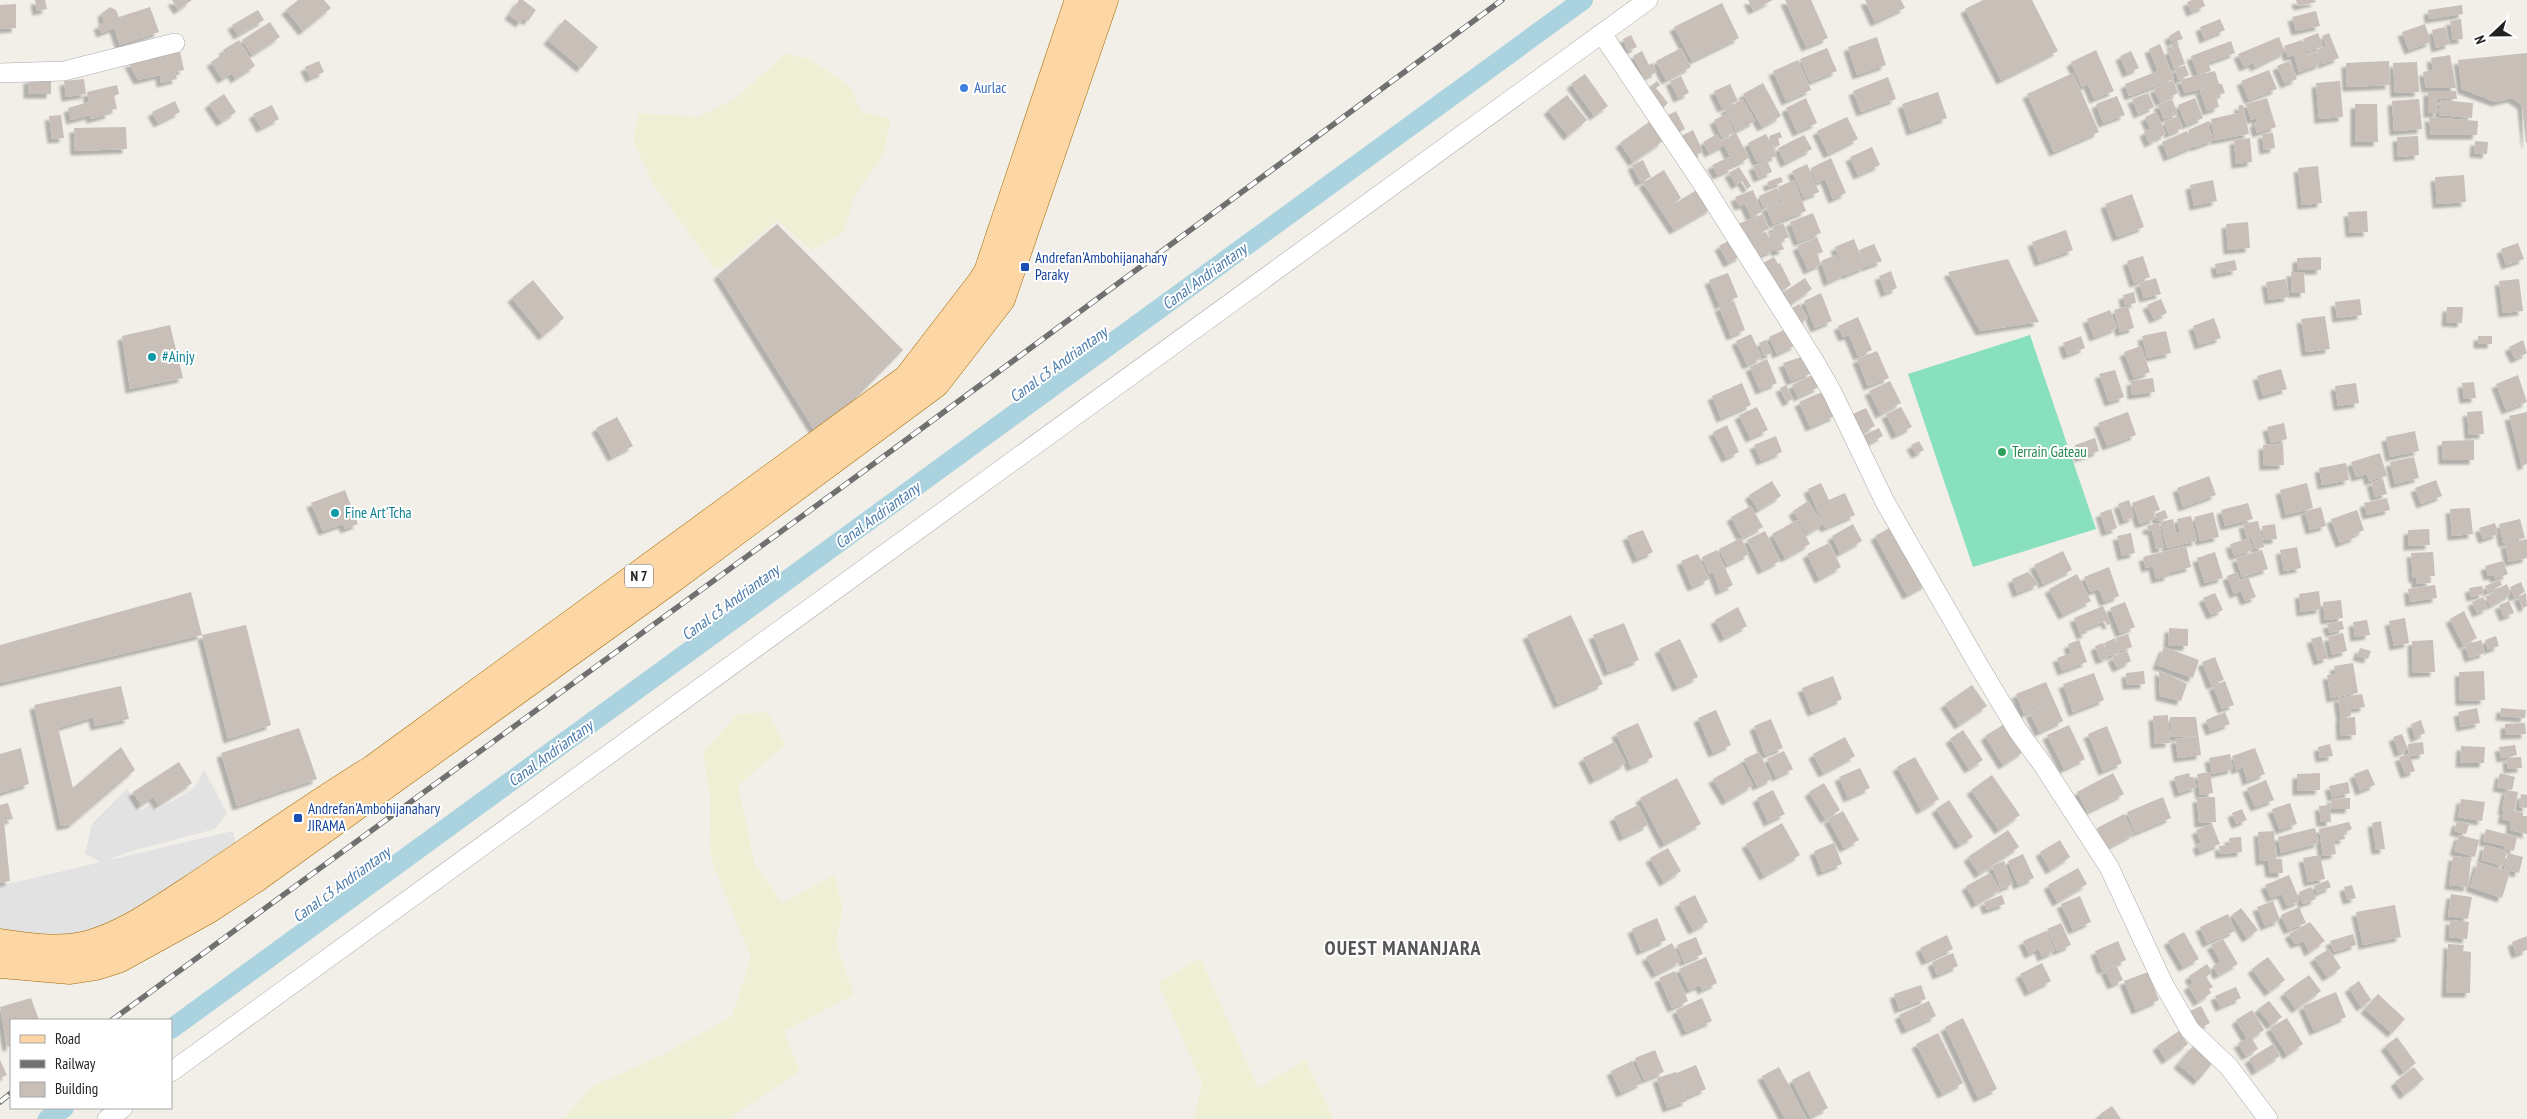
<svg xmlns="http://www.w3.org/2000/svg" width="2527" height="1119" font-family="'PT Sans Narrow',sans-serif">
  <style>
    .farmland { fill: #eef0d5 }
    .pitch { fill: #88e0be }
    .parking { fill: #e2e2e2 }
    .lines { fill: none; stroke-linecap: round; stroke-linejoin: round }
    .stream { stroke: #aad3df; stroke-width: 5.5 }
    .canal { stroke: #aad3df; stroke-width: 20 }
    .building { fill: #c7bfb8; filter: url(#shadow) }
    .minor-casing { stroke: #a9a9a9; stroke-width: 20 }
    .primary-casing { stroke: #a06b00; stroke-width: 29 }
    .minor { stroke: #fff; stroke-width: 19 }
    .primary { stroke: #fcd6a4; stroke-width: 28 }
    .rail-casing { stroke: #707070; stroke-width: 5.5 }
    .rail { stroke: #fff; stroke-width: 4; stroke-dasharray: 11; stroke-linecap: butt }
    .shop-dot { fill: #3f7fe0; stroke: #fff; stroke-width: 2 }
    .transit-dot { fill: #1a4fb4; stroke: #fff; stroke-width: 2 }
    .culture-dot { fill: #0f9aa8; stroke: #fff; stroke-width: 2 }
    .leisure-dot { fill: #2e9e5b; stroke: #fff; stroke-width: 2 }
    .labels { text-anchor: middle; stroke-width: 4; stroke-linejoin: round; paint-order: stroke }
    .shield { fill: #fff; stroke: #646464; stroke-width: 1 }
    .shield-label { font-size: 14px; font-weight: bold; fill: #222 }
    .shop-label { font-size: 15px; fill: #366cbe; stroke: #fff; text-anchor: start }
    .transit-label { font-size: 15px; fill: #164399; stroke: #fff; text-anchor: start }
    .culture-label { font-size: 15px; fill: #0d838f; stroke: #fff; text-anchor: start }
    .leisure-label { font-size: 15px; fill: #27864d; stroke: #fff; text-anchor: start }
    .water-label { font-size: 16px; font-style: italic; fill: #4a7aab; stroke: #fff }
    .district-label { font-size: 20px; font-weight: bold; letter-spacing: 1px; fill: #555; stroke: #fff }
  </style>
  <defs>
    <filter id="shadow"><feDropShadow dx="-4.5" dy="4.5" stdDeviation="1" flood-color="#0004"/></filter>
  </defs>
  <rect width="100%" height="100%" fill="#f2efe9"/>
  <!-- farmland -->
  <path class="farmland" d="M786 53 809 59 850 86 862 112 891 119 883 156 854 197 843 233 811 250 777 220 723 267 715 268 652 183 633 139 639 113 698 117 736 98Z
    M768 712 785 745 738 786 755 864 782 903 834 875 843 907 836 942 854 995 784 1031 800 1071 729 1119H563L593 1086 662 1055 732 1016 751 958 711 860 710 797 703 753 737 714Z
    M1200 958 1258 1088 1305 1060 1334 1119H1194L1202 1083 1158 983Z"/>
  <!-- pitch -->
  <path class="pitch" d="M2030 335 2096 529 1973 567 1908 374Z"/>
  <!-- parking -->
  <path class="parking" d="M204 770 227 813 215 829 132 851 105 861 233 831 237 852 82 941 0 939V886L101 862 85 854 92 824 127 789 140 811 151 804 156 811 194 788Z"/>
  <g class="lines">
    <!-- stream -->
    <path class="stream" d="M171 1024 1305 202
      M40 1119 55 1108"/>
    <!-- canal -->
    <path class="canal" d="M171 1029 1583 0
      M48 1119 64 1108"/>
  </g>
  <!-- building -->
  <path class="building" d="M35 0H45L47 9 37 11Z
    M172 0H192L178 10Z
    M298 0H324L331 8 303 31 286 10Z
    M519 0H523L536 10 528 21 524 18 520 23 509 15Z
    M1748 0H1773L1753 10Z
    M1785 0H1811L1828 38 1806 47Z
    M1865 0H1901L1905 8 1875 22Z
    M1983 0H2032L2058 51 2001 80 1965 9Z
    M2192 0H2203L2205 6 2191 12 2187 2Z
    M2296 0H2315L2316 2 2298 6Z
    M1722 3 1739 38 1692 61 1674 27Z
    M16 4V28L0 29V5Z
    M2462 5 2463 14 2429 19 2428 10Z
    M110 7 116 10 119 17 150 7 159 32 120 45 114 28 101 33 98 25 104 23 102 13Z
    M258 10 264 20 238 35 232 25Z
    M2316 11 2320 26 2296 31 2292 17Z
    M565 19 598 47 581 68 548 40Z
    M2220 19 2225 30 2204 39 2200 27Z
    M2461 19 2463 39 2453 40 2450 21Z
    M270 22 280 37 252 55 242 40Z
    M2425 24 2431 42 2409 50 2402 32Z
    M2445 27 2450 44 2436 48 2432 30Z
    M2179 30 2183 39 2171 42 2169 36Z
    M2318 33 2323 46 2308 52 2303 39Z
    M2329 33 2339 58 2323 64 2317 50 2326 46 2322 36Z
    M1631 35 1637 47 1628 51 1623 39Z
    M1877 37 1886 65 1857 75 1848 47Z
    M2279 37 2285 52 2255 67 2253 63 2244 67 2238 54Z
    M239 40 255 66 235 79 232 73 222 79 211 62 225 53 223 50Z
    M2302 40 2307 55 2317 52 2321 64 2299 72 2294 55 2288 57 2284 46Z
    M2231 41 2235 53 2208 63 2211 71 2198 75 2191 56Z
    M2177 42 2185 64 2174 68 2168 51 2173 49 2171 44Z
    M2160 44 2174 79 2129 96 2125 84 2158 71 2149 49Z
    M1681 48 1691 67 1666 80 1656 61Z
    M1827 48 1837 71 1810 82 1800 59Z
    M2096 50 2114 91 2094 99 2088 84 2082 87 2071 62Z
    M1642 51 1649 65 1652 63 1657 72 1644 78 1633 56Z
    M2131 51 2139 68 2127 73 2120 56Z
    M180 52 184 70 175 72 177 79 161 83 160 75 138 80 129 63Z
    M2527 53V143H2526L2522 105 2512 98 2496 102 2462 89 2458 60Z
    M2450 55 2456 88H2426L2423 72 2433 70 2431 58Z
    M1798 60 1811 90 1786 101 1773 71Z
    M319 61 324 72 310 78 305 67Z
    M2289 61 2297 79 2285 84 2277 66Z
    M2389 61 2390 85 2347 87 2346 63Z
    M2417 62 2419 92 2395 93 2393 63Z
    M2185 65 2189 75 2178 80 2175 69Z
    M2269 70 2277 89 2249 100 2241 81Z
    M2215 71 2219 84H2222L2225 93 2216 96 2219 107 2207 111 2200 90 2210 87 2185 93 2180 80Z
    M2073 73 2099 132 2054 152 2027 94Z
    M1585 74 1608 106 1594 116 1571 84Z
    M1681 76 1689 93 1678 98 1670 81Z
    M1888 77 1896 99 1861 112 1853 91Z
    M28 79H51V94H28Z
    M84 79 86 94 66 97 64 81Z
    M2173 80 2178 93 2160 102 2154 89Z
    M1657 81 1660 85 1656 88 1668 103 1663 108 1647 89Z
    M2340 81 2343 117 2319 119 2316 83Z
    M1763 83 1781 116 1762 127 1743 94Z
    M1730 84 1738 101 1722 108 1714 91Z
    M117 85 119 94 114 96 117 109 109 110 110 114 91 119 90 115 71 120 68 108 89 102 87 92Z
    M2428 91H2456L2457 99H2438V113H2428Z
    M1938 92 1947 118 1911 131 1902 104Z
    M2148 93 2154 107 2138 114 2132 99Z
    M224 94 236 112 221 122 209 104Z
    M1567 95 1587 120 1568 136 1548 110Z
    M2117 96 2125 115 2103 123 2096 104Z
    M1806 98 1817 123 1797 132 1786 108Z
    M2195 98 2203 118 2186 125 2178 105Z
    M2267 98 2276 127 2257 133 2254 123 2257 122 2256 118 2251 120 2246 104Z
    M1743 99 1755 121 1736 131 1725 109Z
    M2172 99 2178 114 2164 119 2158 105Z
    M2419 99 2422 129 2394 131 2392 101Z
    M2441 100 2473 103 2472 118 2439 115Z
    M175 101 180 112 158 123 152 112Z
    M2355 104H2377L2378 142H2355Z
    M272 105 279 119 261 128 253 114Z
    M2239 105H2243L2249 134 2215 140 2211 119 2238 113Z
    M1676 111 1685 129 1676 134 1667 116Z
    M2156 112 2166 134 2158 138 2153 127 2150 128 2145 117Z
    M1726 114 1734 132 1722 138 1714 120Z
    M61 115 64 138 52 139 49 116Z
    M2178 116 2183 128 2169 134 2164 122Z
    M1847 117 1858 139 1828 154 1817 131Z
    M2429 117 2478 121 2477 135H2431Z
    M2209 121 2211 125 2208 126 2214 140 2195 147 2188 130Z
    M1649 122 1663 141 1633 162 1620 143Z
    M126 127 127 149 75 151 74 128Z
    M2152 128 2157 139 2149 143 2144 132Z
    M1693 130 1703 152 1691 157 1681 136Z
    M2187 131 2194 146 2168 157 2162 142Z
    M1780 132 1782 137 1778 139 1780 145 1774 148 1769 136Z
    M1736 133 1749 158 1734 165 1724 145 1709 153 1703 142 1717 134 1721 141Z
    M2273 133 2275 148 2264 150 2262 134Z
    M1766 134 1777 156 1757 162 1748 143Z
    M1804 135 1812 149 1785 163 1778 148Z
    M2418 136 2419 155 2398 157 2397 137Z
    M2250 138 2252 162 2236 164 2234 140Z
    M2475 141 2488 142 2487 154 2474 153Z
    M1872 147 1880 165 1858 175 1850 157Z
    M1729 157 1733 168 1717 175 1712 165Z
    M1831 158 1846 193 1833 199 1825 179 1817 183 1811 168Z
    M1643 160 1651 177 1640 182 1632 165Z
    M1767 160 1772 172 1758 178 1753 166Z
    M1807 164 1819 192 1804 198 1792 171Z
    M2318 166 2322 203 2302 205 2298 168Z
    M1739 167 1751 186 1747 189 1742 181 1736 185 1729 173Z
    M1664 170 1681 198 1672 205 1700 188 1712 208 1674 230 1643 183Z
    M2464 175 2466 202 2437 204 2435 177Z
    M1781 177 1783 182 1769 187 1767 182Z
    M1794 180 1806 211 1773 224 1766 207 1783 201 1778 187Z
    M2213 180 2217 201 2194 206 2190 185Z
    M1777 188 1782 199 1763 207 1759 196Z
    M1753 190 1762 212 1751 217 1745 204 1739 206 1735 197Z
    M2132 194 2144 227 2117 237 2105 204Z
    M2367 211 2368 232 2350 233 2348 212Z
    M1813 213 1821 233 1798 242 1790 222Z
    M1763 214 1769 229 1745 239 1738 224Z
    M2248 222 2250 248 2228 250 2226 224Z
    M1783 223 1789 237 1780 241 1784 249 1776 252 1769 234 1774 232 1772 227Z
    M777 224 903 350 843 411 815 431 718 275Z
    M2066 230 2073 250 2039 262 2032 242Z
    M1766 232 1774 250 1754 258 1746 240Z
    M1817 237 1823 252 1817 254 1821 264 1808 270 1797 246Z
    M1732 239 1741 256 1728 263 1719 246Z
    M1854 239 1865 267 1846 275 1835 247Z
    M2518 243 2524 259 2506 265 2501 249Z
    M1874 244 1882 261 1866 267 1859 250Z
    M1836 255 1845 274 1828 282 1821 261Z
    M2143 256 2150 277 2134 283 2127 261Z
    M1774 257 1778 264 1780 263 1791 285 1780 292 1763 263Z
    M2321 257V270H2297V258Z
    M2008 259 2039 322 1980 331 1948 272Z
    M2235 260 2237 270 2217 274 2215 264Z
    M1891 271 1897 288 1885 293 1879 276Z
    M2291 272H2304L2305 293H2292Z
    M1728 273 1738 297 1719 305 1709 280Z
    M1805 278 1812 289 1789 305 1781 294Z
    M2156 278 2161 294 2144 298 2139 283Z
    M2286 279 2289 297 2269 300 2266 282Z
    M2519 279 2523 311 2503 313 2499 281Z
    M533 280 564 318 543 336 512 298Z
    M2134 292 2136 303 2125 305 2123 295Z
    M1821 293 1832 321 1815 328 1804 301Z
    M2161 299 2167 313 2154 319 2147 305Z
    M2360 299 2362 315 2337 318 2335 302Z
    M1734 301 1745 330 1731 336 1719 307Z
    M1799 304 1808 318 1799 324 1790 309Z
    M2128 306 2134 328 2120 332 2114 310Z
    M2447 307H2463L2462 323 2446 322Z
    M2110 310 2117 328 2094 337 2087 319Z
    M2325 316 2330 349 2306 352 2301 319Z
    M1858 317 1872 350 1858 356 1849 335 1843 337 1838 326Z
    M2214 318 2221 338 2199 345 2193 326Z
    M170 325 183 378 130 389 122 336Z
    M1788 328 1796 345 1777 354 1769 337Z
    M2166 331 2171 353 2147 358 2142 336Z
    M1751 334 1762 358 1747 365 1736 341Z
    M2081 336 2085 348 2067 355 2063 343Z
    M2478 336H2492V344H2478Z
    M1766 340 1772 353 1764 356 1759 343Z
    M2523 340 2527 353 2515 359 2509 347Z
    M2141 346 2150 372 2134 378 2124 352Z
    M1877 351 1889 378 1868 386 1857 359Z
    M1804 356 1812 373 1791 381 1783 363Z
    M1767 359 1777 383 1760 390 1750 367Z
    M2281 369 2287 389 2263 396 2257 376Z
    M2115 370 2124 397 2109 402 2099 374Z
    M1812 375 1819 387 1798 397 1792 385Z
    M2518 375 2527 402 2506 410 2496 384Z
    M2153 378 2155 392 2132 395 2131 381Z
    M1890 381 1901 403 1880 414 1869 391Z
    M2474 382 2476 398 2464 399 2462 383Z
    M1742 383 1751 405 1721 418 1712 396Z
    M2356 383 2359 403 2338 406 2335 386Z
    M1786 385 1793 399 1787 402 1780 388Z
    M1824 391 1835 416 1810 427 1799 402Z
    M1757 407 1768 430 1750 438 1739 415Z
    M1901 407 1912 427 1896 435 1886 414Z
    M1866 408 1875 426 1862 432 1853 414Z
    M2482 411 2484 434 2469 435 2467 412Z
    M2128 412 2136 435 2107 446 2098 423Z
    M2527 412V464L2522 466 2509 416Z
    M617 417 633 446 612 457 596 428Z
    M2284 423 2287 439 2271 443 2267 427Z
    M1727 425 1739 452 1726 458 1713 432Z
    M1879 428 1883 436 1863 446 1859 437Z
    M2415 431 2419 451 2390 457 2386 437Z
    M1776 436 1782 452 1761 461 1754 445Z
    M2095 438 2099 451 2079 458 2075 445Z
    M2474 440V460H2443L2442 441Z
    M1919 441 1924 450 1916 454 1911 445Z
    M2283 444 2284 465 2264 466 2263 445Z
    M2380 453 2387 476 2369 481 2367 474 2356 477 2351 462Z
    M2414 457 2419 478 2395 484 2390 462Z
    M2346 463 2349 480 2322 485 2319 468Z
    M2209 476 2216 495 2183 507 2177 488Z
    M2383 479 2387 494 2375 497 2371 482Z
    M2436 480 2442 496 2421 504 2415 488Z
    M1772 481 1781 496 1758 510 1749 495Z
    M1821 483 1829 500 1845 493 1855 515 1825 528 1808 489Z
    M2307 483 2313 508 2286 515 2280 490Z
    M345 490 358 524 345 529 343 524 323 531 311 503Z
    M2154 495 2160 510 2153 512 2155 519 2140 524 2132 503Z
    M2387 498 2390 510 2367 515 2364 503Z
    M2129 500 2134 517 2124 521 2118 504Z
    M1808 501 1823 524 1807 534 1793 511Z
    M2248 503 2253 519 2225 526 2221 510Z
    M1751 506 1763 527 1742 538 1731 517Z
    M2321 507 2326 526 2310 530 2305 511Z
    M2470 508 2473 534 2452 536 2450 509Z
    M2111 509 2117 528 2106 532 2100 513Z
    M2165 510 2168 518 2158 521 2155 514Z
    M2357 510 2364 530 2355 534 2356 537 2340 543 2331 519Z
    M2213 512 2219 537 2200 541 2194 517Z
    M2191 516 2197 541 2167 548 2160 522 2173 519 2176 533 2180 532 2177 519Z
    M2520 519 2525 538 2503 543 2499 524Z
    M1797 520 1810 544 1785 558 1772 534Z
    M2258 521 2264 547 2255 549 2252 539H2249L2253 550 2234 556 2230 544 2247 539 2243 524Z
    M2159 523 2164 548 2156 549 2152 530 2148 531 2147 526Z
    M2495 523 2498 534 2483 539 2479 528Z
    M1853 524 1862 541 1840 553 1832 536Z
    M2275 524 2277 539 2264 540 2262 526Z
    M1895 525 1927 584 1907 595 1875 536Z
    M2429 529 2430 545 2408 546V530Z
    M1643 530 1653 552 1637 559 1627 536Z
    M1765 531 1780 561 1762 570 1747 540Z
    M2131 533 2135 553 2122 556 2117 536Z
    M1741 538 1749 554 1727 565 1719 549Z
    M2527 539V558L2509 562 2505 544Z
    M1829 543 1841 567 1819 579 1807 554Z
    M2186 546 2191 567 2168 573 2169 576 2156 579 2153 566 2146 568 2143 557Z
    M2297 547 2301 568 2284 571 2280 550Z
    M1717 550 1733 585 1720 591 1713 572 1709 574 1702 557Z
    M2262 550 2268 569 2242 577 2236 558Z
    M2063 551 2072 570 2043 584 2034 565Z
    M2215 552 2223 578 2205 583 2197 558Z
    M2433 552 2435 576H2430L2431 583 2416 584V578H2413L2411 553Z
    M1698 554 1709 579 1692 587 1681 561Z
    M2503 561 2508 574 2495 579 2494 575 2488 576 2485 566Z
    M2109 567 2119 596 2104 602 2099 589 2090 592 2084 577Z
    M2028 572 2039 584 2017 593 2012 579Z
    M2237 572 2240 581 2248 577 2256 597 2245 601 2241 591 2234 594 2227 576Z
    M2077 574 2091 601 2063 615 2049 589Z
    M2500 580 2502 585 2487 592 2485 586Z
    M2521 582 2525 592 2514 597 2510 587Z
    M2507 584 2511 594 2490 606 2485 596 2495 595 2493 591Z
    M2435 585 2437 598 2410 602 2408 589Z
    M2482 586 2484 594 2471 597 2469 588Z
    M2319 591 2321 609 2301 612 2299 594Z
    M191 592 202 635 0 683V645Z
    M2215 593 2223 610 2211 615 2203 598Z
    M2526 593 2527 606 2523 608 2518 597Z
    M2483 597 2488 608 2477 613 2472 602Z
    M2341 600 2343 618 2325 620 2323 602Z
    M2509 601 2514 613 2504 617 2499 605Z
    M2125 602 2135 627 2120 633 2110 608Z
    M2103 606 2111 624 2107 625 2105 621 2085 629 2087 633 2081 635 2074 618Z
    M1738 607 1747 626 1724 638 1715 620Z
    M2464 611 2477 638 2463 645 2450 619Z
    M1571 615 1603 684 1558 704 1527 635Z
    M2405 618 2409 643 2394 646 2389 621Z
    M2367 620 2370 635 2355 637 2353 622Z
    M2342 621 2344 629 2330 633 2327 624Z
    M1624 623 1639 660 1608 672 1593 635Z
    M246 625 271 725 228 739 202 635Z
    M2169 628 2188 629V646H2168Z
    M2343 633 2347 651 2332 655 2328 637Z
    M2128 634 2132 647 2121 651 2116 638Z
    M2321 636 2328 658 2318 661 2311 639Z
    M2496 636 2499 646 2488 650 2485 640Z
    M2115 638 2120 652 2109 656 2104 643Z
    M1680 639 1698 677 1677 687 1659 649Z
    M2079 640 2087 662 2062 671 2057 658 2071 653 2068 644Z
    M2433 640 2435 672 2413 673 2412 641Z
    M2481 640 2485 653 2469 658 2465 645Z
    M2103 643 2108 657 2100 660 2095 646Z
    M2164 647 2199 660 2193 678 2157 665Z
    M2360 648 2371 651 2368 659 2357 656Z
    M2127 651 2131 661 2117 668 2112 657Z
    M2215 657 2224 680 2211 685 2202 662Z
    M2353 663 2358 693 2331 698 2327 675 2336 674 2334 666Z
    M2159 670 2187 684 2181 701 2160 696Z
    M2144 671 2145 684 2127 685 2126 673Z
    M2484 671 2485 700 2460 701 2459 672Z
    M2094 673 2104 700 2073 712 2063 684Z
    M1833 676 1842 699 1812 712 1802 688Z
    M2225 681 2234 705 2222 709 2213 686Z
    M2046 682 2063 721 2039 732 2030 713 2052 702 2024 714 2016 694Z
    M1972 685 1987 706 1959 725 1945 704Z
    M121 686 129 719 95 726 93 717 58 728 73 788 121 747 135 770 72 824 61 826 34 705Z
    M2362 694 2365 707 2350 709 2351 716 2341 718 2338 698Z
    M2477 708 2480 723 2461 727 2458 712Z
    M2501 708 2526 710 2525 718 2500 716Z
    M1716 710 1731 745 1713 753 1698 718Z
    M2225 712 2230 724 2210 731 2206 720Z
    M2168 715 2170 743 2155 744 2153 716Z
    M2170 717H2196L2201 755 2178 758 2175 739 2197 736 2170 737Z
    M2355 717 2356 735 2341 736 2340 718Z
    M1771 719 1783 748 1765 755 1754 726Z
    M2011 720 2024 751 2003 765 1985 736Z
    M2421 720 2425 733 2415 738 2411 724Z
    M1638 723 1653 757 1631 767 1616 733Z
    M2525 723 2526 734 2505 735V724Z
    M2069 725 2085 759 2064 769 2047 735Z
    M2107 726 2122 763 2103 771 2088 734Z
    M299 728 317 779 237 806 221 753Z
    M1963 730 1983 760 1969 769 1950 739Z
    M2402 734 2408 749 2399 753 2393 737Z
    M1845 737 1855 756 1823 773 1813 754Z
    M1614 742 1626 763 1594 780 1583 758Z
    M2423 742 2424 754 2410 756 2415 771 2405 774 2399 757 2409 754 2408 744Z
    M2330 744 2333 756 2320 758 2318 747Z
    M2515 745 2517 755 2501 758 2499 747Z
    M2461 746 2485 747 2484 763H2460Z
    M21 748 29 784 0 793V754Z
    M2255 748 2265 774 2247 781 2243 767 2236 770 2232 756Z
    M1784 751 1793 769 1776 777 1767 759Z
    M1759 752 1772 779 1757 786 1744 759Z
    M2230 754 2233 769 2212 774 2209 758Z
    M1915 757 1939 799 1921 810 1897 767Z
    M2521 757 2522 768 2508 769 2507 758Z
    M179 762 192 783 159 805 153 797 141 805 133 792Z
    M1741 763 1753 785 1726 801 1713 779Z
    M1860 768 1870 788 1848 798 1839 777Z
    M2368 769 2375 785 2360 791 2354 774Z
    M2210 772 2213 793 2200 795 2197 774Z
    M2113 773 2124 794 2087 812 2077 792Z
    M2189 773 2190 777H2193L2197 787 2179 793 2174 777Z
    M2320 773V790L2297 791V774Z
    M2500 773 2515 777 2512 790 2497 787Z
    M1992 775 2020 815 1999 830 1971 790Z
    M1677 778 1701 824 1664 844 1640 798Z
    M2266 780 2274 800 2255 807 2247 788Z
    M2348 782 2350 793 2332 797 2329 786Z
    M1824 783 1840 810 1825 819 1809 792Z
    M1773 790 1785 814 1768 822 1757 798Z
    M2506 790 2518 792 2514 811 2523 813V816H2527V834L2510 830 2511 821 2502 819 2504 811 2513 813 2502 810Z
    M2521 794 2527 795V808L2519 807Z
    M2163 797 2171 818 2135 833 2127 812Z
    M2215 797 2216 822 2199 823 2197 798Z
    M2350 798V809H2332L2331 799Z
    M2461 799 2485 802 2482 821 2458 817Z
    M1949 800 1973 837 1959 845 1936 809Z
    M8 803 13 819 4 821 10 881 0 883V805Z
    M2290 803 2297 824 2280 830 2272 809Z
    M1638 805 1648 825 1623 837 1614 817Z
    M2330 805 2331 822H2321L2319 806Z
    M2242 809 2247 820 2236 824 2232 813Z
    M1843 811 1859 840 1844 848 1828 819Z
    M2124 814 2134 834 2107 848 2097 828Z
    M2381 821 2385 849 2376 850 2372 823Z
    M2457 821 2469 824 2466 834 2454 831Z
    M2349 822 2352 829 2344 833 2345 839 2334 841 2336 854 2323 856 2319 829Z
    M1782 823 1800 855 1764 876 1746 844Z
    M2212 824 2220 844 2200 852 2197 844 2201 843 2196 830Z
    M2315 828 2319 843 2281 853 2278 837Z
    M2486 829 2517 837 2514 851 2504 848V846L2483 841Z
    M2008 830 2019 847 1979 874 1968 857Z
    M2274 831 2276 859H2282L2283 873H2270L2268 860 2260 861 2258 832Z
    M2459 835 2479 840 2475 857 2454 851Z
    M2241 837 2242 852 2220 854 2219 846 2230 845 2229 838Z
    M2060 840 2070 857 2050 870 2040 852Z
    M1834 843 1842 864 1822 872 1814 851Z
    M2485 845 2507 851 2503 866 2481 860Z
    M1668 848 1681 871 1664 882 1650 858Z
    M2508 853 2523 857 2519 873 2504 869Z
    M2023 854 2034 878 2018 885 2008 861Z
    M2320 855 2325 879 2308 882 2303 858Z
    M2453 856 2471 858 2468 887 2449 885Z
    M2004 861 2013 884 2001 889 1992 866Z
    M2478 862 2510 872 2502 898 2470 887Z
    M2078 868 2087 884 2057 902 2048 885Z
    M1990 873 2000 890 1976 904 1966 886Z
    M2289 875 2300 901 2287 906 2282 894 2271 898 2265 885Z
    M2328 880 2331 887 2317 893 2314 886Z
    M2352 885 2356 898 2347 900 2344 887Z
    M2311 887 2316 899 2303 904 2299 892Z
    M2451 894 2472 897 2468 919 2448 916Z
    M1695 895 1708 922 1693 930 1679 903Z
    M2002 895 2005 904 1987 910 1984 902Z
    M2080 896 2091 922 2073 930 2061 904Z
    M2273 901 2280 920 2265 926 2257 907Z
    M2395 905 2401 937 2363 945 2356 912Z
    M2299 907 2306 923 2288 930 2281 915Z
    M2241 908 2258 930 2247 938 2232 915Z
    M2228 914 2235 931 2207 943 2200 927Z
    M1657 918 1666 940 1641 951 1632 929Z
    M2450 920 2469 922 2467 939 2449 937Z
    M2310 922 2325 941 2309 952 2304 941 2295 944 2289 934Z
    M2061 923 2071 945 2057 951 2047 929Z
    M2046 931 2055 951 2042 957 2039 949 2029 954 2023 941Z
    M2184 932 2199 959 2183 967 2168 941Z
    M2353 934 2356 945 2334 952 2330 941Z
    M1947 935 1953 949 1926 961 1920 948Z
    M2527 936V950L2516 954 2512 942Z
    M1696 937 1703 954 1684 962 1677 945Z
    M2223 939 2238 964 2218 975 2213 966 2221 962 2211 945Z
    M2118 941 2126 960 2102 970 2095 951Z
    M1672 943 1681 961 1656 974 1646 957Z
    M2448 944 2464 945 2463 951 2471 952 2470 993H2446Z
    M2329 949 2341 968 2327 977 2314 958Z
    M1953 953 1958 966 1937 975 1932 962Z
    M1706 957 1717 983 1702 990 1700 985 1689 990 1679 969Z
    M2268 957 2285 980 2269 992 2252 969Z
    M2042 963 2051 981 2029 992 2020 974Z
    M2207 964 2212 972 2206 977 2213 987 2209 989 2211 993 2198 1002 2188 986 2193 983 2189 976Z
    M2116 965 2123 980 2112 985 2105 970Z
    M1675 971 1688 1001 1672 1008 1659 978Z
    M2148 972 2159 1000 2136 1010 2124 981Z
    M2309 975 2321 991 2296 1009 2284 993Z
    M2359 981 2371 1000 2361 1007 2349 988Z
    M1921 985 1926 999 1899 1009 1894 994Z
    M2236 987 2241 998 2220 1007 2215 996Z
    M2336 992 2346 1017 2314 1031 2303 1006Z
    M2378 994 2405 1019 2392 1033 2365 1009Z
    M31 998 39 1020H11V1046L7 1047 0 1007Z
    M1702 998 1712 1021 1686 1032 1676 1010Z
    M1929 1001 1936 1016 1906 1030 1899 1015Z
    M2269 1001 2282 1017 2271 1025 2258 1009Z
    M2201 1006 2210 1023 2196 1030 2188 1012Z
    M2252 1010 2264 1030 2252 1038 2258 1049 2246 1056 2238 1043 2247 1039 2236 1020Z
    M1963 1018 1997 1089 1978 1098 1945 1027Z
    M2287 1018 2303 1044 2287 1055 2270 1028Z
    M2179 1031 2188 1044 2166 1060 2157 1046Z
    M1938 1033 1963 1083 1942 1094 1916 1044Z
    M2397 1037 2416 1063 2404 1072 2385 1046Z
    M2273 1044 2280 1056 2256 1071 2249 1059Z
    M2194 1045 2214 1061 2198 1081 2178 1064Z
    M1655 1050 1664 1072 1644 1080 1635 1058Z
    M0 1060 7 1075 0 1078Z
    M1632 1061 1642 1083 1621 1093 1611 1071Z
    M1696 1065 1706 1089 1687 1097 1679 1080 1687 1101 1667 1108 1657 1078 1676 1072 1677 1073Z
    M1779 1067 1807 1119H1785L1762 1076Z
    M2414 1067 2424 1079 2404 1095 2395 1082Z
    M1809 1071 1828 1108 1810 1117 1792 1080Z
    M2112 1106 2121 1119H2103L2100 1114Z"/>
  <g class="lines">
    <!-- minor casing -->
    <g class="minor-casing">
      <path id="minor" d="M1599 35 1606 40 1704 186 1813 359 1832 392 1885 502 1979 666 2018 731 2043 765 2109 867 2163 983 2190 1030 2229 1067 2268 1119
        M0 73 64 71 175 43
        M171 1072 1648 0
        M107 1119 123 1108"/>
    </g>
    <!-- primary casing -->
    <g class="primary-casing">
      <path id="primary" d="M0 943C26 947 60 952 87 945 125 935 157 911 190 890 251 850 311 807 373 769L907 379 981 283 988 272 1079 0
        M0 964 70 970 96 966 118 959 207 910 256 878 669 581 936 383 1001 299 1104 0"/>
    </g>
    <!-- minor -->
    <use href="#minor" class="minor"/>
    <!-- primary -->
    <use href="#primary" class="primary"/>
    <!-- rail casing -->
    <g class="rail-casing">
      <path id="rail" d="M112 1020 868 468 1502 0
        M0 1102 11 1093"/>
    </g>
    <!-- rail -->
    <use href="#rail" class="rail"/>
  </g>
  <!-- markers -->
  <circle class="shop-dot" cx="964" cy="88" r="5"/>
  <g class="transit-dot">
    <rect x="1020" y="262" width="10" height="10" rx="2.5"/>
    <rect x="293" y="813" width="10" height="10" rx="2.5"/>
  </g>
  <g class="culture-dot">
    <circle cx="152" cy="357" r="5"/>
    <circle cx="335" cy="513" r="5"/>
  </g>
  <circle class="leisure-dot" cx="2002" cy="452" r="5"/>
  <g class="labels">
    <!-- shield labels -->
    <rect class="shield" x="625" y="564.5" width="28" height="23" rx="4"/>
    <g class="shield-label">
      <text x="639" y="581">N 7</text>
    </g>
    <!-- shop labels -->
    <g class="shop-label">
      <text x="974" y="93">Aurlac</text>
    </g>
    <!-- transit labels -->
    <g class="transit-label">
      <text x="1035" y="263">Andrefan'Ambohijanahary<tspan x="1035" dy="17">Paraky</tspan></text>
      <text x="308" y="814">Andrefan'Ambohijanahary<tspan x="308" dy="17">JIRAMA</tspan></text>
    </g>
    <!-- culture labels -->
    <g class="culture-label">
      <text x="162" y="362">#Ainjy</text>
      <text x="345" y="518">Fine Art'Tcha</text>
    </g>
    <!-- leisure labels -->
    <g class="leisure-label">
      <text x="2012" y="457">Terrain Gateau</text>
    </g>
    <!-- water labels -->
    <g class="water-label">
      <text transform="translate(1204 276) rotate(-36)" y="6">Canal Andriantany</text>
      <text transform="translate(1058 364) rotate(-36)" y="6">Canal c3 Andriantany</text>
      <text transform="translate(877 515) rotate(-36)" y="6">Canal Andriantany</text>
      <text transform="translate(730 602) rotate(-36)" y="6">Canal c3 Andriantany</text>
      <text transform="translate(550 753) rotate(-36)" y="6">Canal Andriantany</text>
      <text transform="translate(341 884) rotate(-36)" y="6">Canal c3 Andriantany</text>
    </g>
    <!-- district labels -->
    <g class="district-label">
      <text x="1403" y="955">OUEST MANANJARA</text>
    </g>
  </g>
  <!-- legend -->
  <rect x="10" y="1019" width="162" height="90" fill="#ffffff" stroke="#a7a7a7"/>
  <rect x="20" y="1035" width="25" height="8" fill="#fcd6a4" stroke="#a7a7a7"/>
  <text x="55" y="1044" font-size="15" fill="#222222">Road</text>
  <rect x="20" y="1060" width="25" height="8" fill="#707070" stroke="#a7a7a7"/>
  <text x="55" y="1069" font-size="15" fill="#222222">Railway</text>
  <rect x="20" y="1082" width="25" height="15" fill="#c7bfb8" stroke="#a7a7a7"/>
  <text x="55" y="1094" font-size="15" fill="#222222">Building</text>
  <!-- north arrow -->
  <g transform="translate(2492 35) rotate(248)" stroke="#ffffff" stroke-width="4" paint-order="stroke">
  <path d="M0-4L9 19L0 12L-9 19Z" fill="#222222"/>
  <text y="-8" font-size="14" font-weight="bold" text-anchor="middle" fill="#222222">N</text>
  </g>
</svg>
